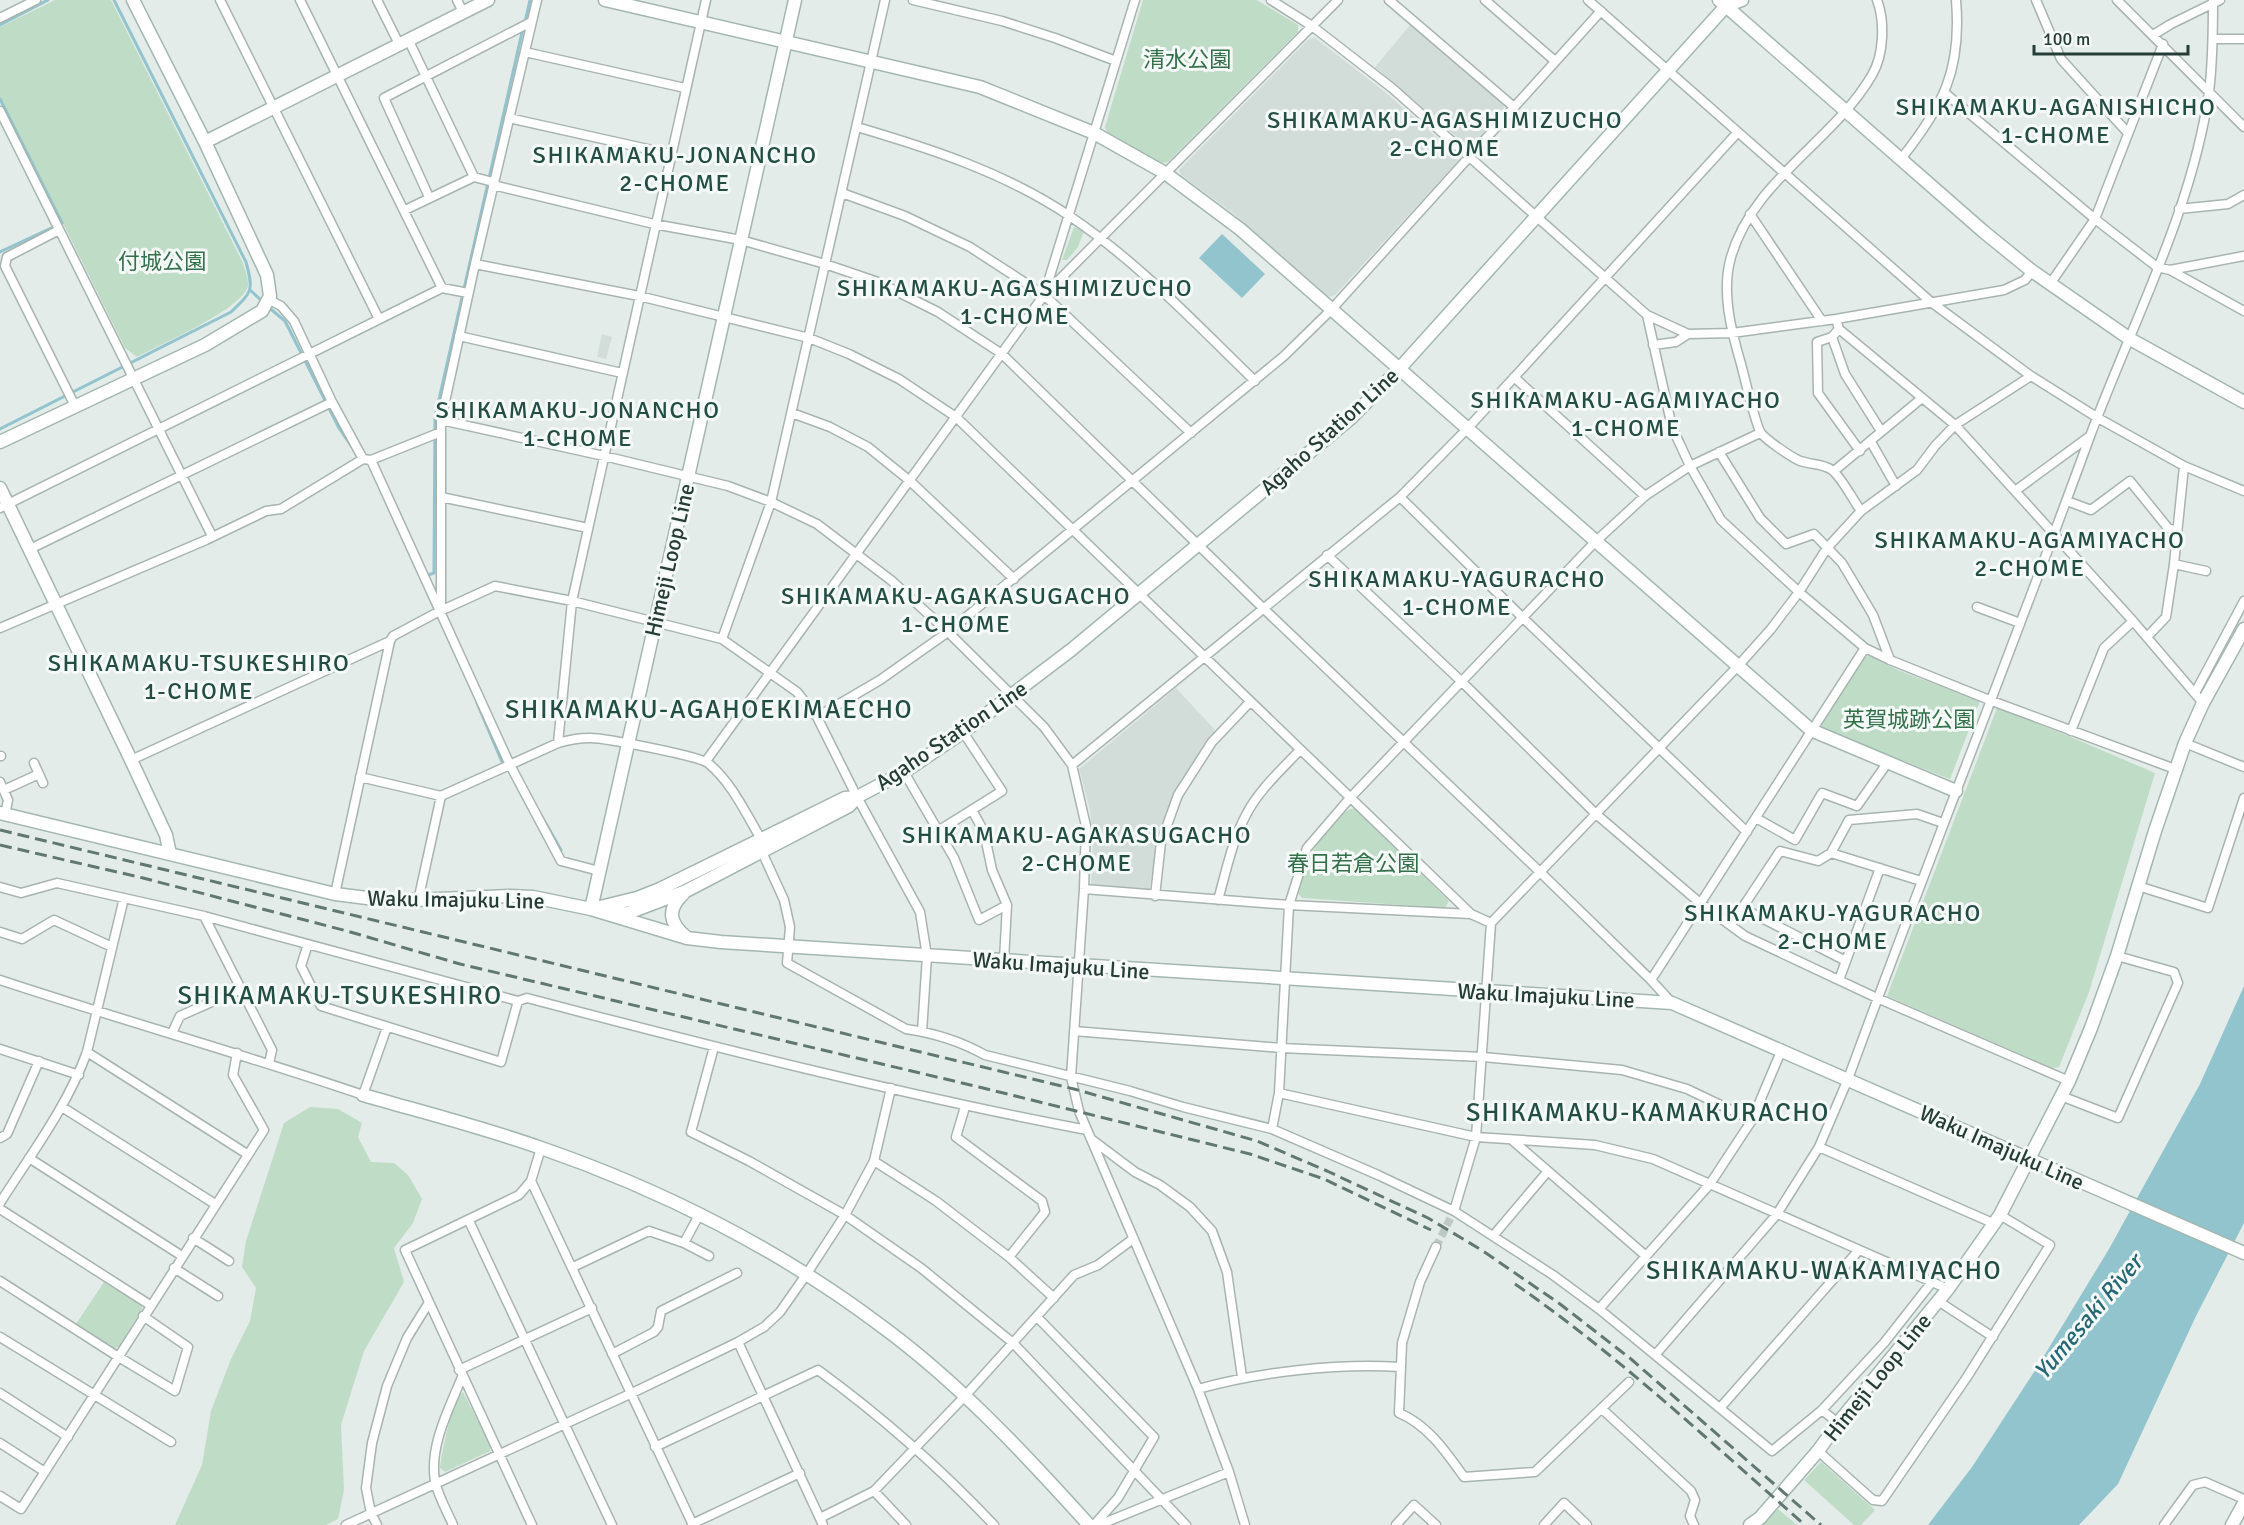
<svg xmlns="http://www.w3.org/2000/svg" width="2244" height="1525" font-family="Signika,'Noto Sans JP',sans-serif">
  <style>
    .built { fill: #d2dcd8 }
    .green { fill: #bfdcc6 }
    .water { fill: #91c4cd }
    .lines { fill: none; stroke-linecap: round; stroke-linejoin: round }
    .stream { stroke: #91c4cd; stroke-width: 3 }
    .street-tunnel { stroke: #bec9c5; stroke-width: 8; stroke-dasharray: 8 4; stroke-linecap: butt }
    .street-casing { stroke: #a7b4b0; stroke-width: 11 }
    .secondary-casing { stroke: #a3b7b0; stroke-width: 15 }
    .street { stroke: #fff; stroke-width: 8 }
    .secondary { stroke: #fff; stroke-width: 12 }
    .rail { stroke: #607871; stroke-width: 3; stroke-dasharray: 12 6; stroke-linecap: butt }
    .labels { text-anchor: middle; stroke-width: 6; stroke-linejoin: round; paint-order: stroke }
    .park-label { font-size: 22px; fill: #32714a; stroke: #f5f9f7 }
    .street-label { font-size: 22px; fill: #253d36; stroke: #f5f9f7 }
    .neighbourhood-label { font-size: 24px; letter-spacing: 1.5px; fill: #224e43; stroke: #f5f9f7 }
    .water-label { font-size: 24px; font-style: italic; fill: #236874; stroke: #f5f9f7 }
    .quarter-label { font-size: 26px; letter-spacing: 1.5px; fill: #224e43; stroke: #f5f9f7 }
  </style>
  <rect width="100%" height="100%" fill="#e4ece9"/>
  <!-- built -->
  <path class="built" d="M1411 24 1504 105V109L1472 145H1466L1375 67Z
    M1314 37 1385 92 1457 155 1458 161 1335 295 1328 297 1234 214 1181 175 1179 170 1308 40Z
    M602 334 612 337 606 359 597 357Z
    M1176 688 1216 731 1174 793 1159 838 1149 890 1091 884 1093 839 1090 810 1079 769Z"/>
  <!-- green -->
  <path class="green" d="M55 0H111L243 263C245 270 249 280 248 286 243 309 159 345 137 357L125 348 0 97V27Z
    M1143 0H1257L1298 25V32L1168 162 1162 163 1107 132 1105 127Z
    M1074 227 1084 231 1078 247 1067 260H1062Z
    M1869 656 1900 671 1980 701 1950 779 1842 737 1823 728 1821 723 1864 657Z
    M1997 708 2071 737 2155 773 2089 992 2059 1067 2052 1068 1887 996Z
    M1354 808 1449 901 1445 908 1302 898 1298 893C1300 884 1301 874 1305 866 1313 849 1335 812 1354 808Z
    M310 1107 338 1109 362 1123 358 1137 371 1162 394 1163 408 1175 422 1199 413 1223 394 1248 404 1282 364 1351 341 1425 344 1490 338 1519 326 1525H175L202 1465 211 1411 231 1359 250 1321 256 1288 242 1267 246 1241 284 1123Z
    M104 1282 141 1305 142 1309 119 1347 114 1348 76 1324Z
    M463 1392 491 1446 490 1451 445 1472 440 1468C442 1452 451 1402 463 1392Z
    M1821 1462 1875 1510 1861 1525H1854L1804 1480Z
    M1778 1509 1797 1525H1762Z"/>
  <!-- water -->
  <path class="water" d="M1222 234 1265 274 1242 298 1199 258Z
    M2244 986V1223L2196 1316 2118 1484 2079 1525H1928L1972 1467 2036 1369 2109 1249 2200 1084Z"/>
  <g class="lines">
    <!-- stream -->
    <path class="stream" d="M525 22 530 0
      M0 25 48 0
      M0 99 62 223 0 252
      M250 290 262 301
      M267 306 285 321 339 428 356 453
      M0 429 231 312C252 292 254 291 246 262L114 0
      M425 576 434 573 435 417 523 28
      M477 703 502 762
      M541 815 561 850"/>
    <!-- street-tunnel -->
    <path class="street-tunnel" d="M1436 1247 1454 1211"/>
    <!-- street casing -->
    <g class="street-casing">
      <path id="street" d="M220 0 379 319
        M300 0 442 288
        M377 0 399 44
        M457 0 463 12
        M913 0 1002 21 1055 38 1116 61
        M1271 0 1312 26 1392 88 1647 315 1672 427 1690 466 1721 520 1799 592 1865 648 1890 660 1992 701 2175 769
        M1389 0 1514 107
        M1485 0 1555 61
        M1588 0 1931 302 2031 376 2098 418 2184 466 2244 491
        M2036 0 2061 59 2127 132
        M2117 0 2244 127
        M0 18 36 0
        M2153 35 2171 24 2220 0
        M408 39 474 177
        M2214 39H2244
        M525 52 685 88
        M1945 93 2095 219 2157 267 2170 270 2244 311
        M0 111 212 536
        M509 118 670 154
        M857 127C932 149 1006 173 1071 217 1139 263 1196 324 1255 381
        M1901 159C1943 106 1962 70 1956 0
        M493 185 654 224 741 240 825 264 878 282 938 312 1002 354 1263 608 1540 872 1651 980 1672 1003
        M842 193 905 216 970 247 1044 295 1191 433
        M429 197 384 98 531 22
        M2179 209 2228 204 2244 195
        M405 210 474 177 493 182
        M1750 214 1822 321
        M59 230 7 257 5 266 75 406
        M475 264 639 296 809 338 849 354 899 379 956 417 1471 914
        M2170 270 2244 256
        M2050 284 2095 219 2163 44
        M1045 292 1135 0
        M268 299 281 306 294 321 332 402 363 459 371 460 510 765 561 861 599 871
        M1647 315 1688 334
        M1836 319 1839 329 1955 425 2133 621 2203 703
        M1839 329 1832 337 1817 342 1818 393 1860 451
        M459 336 622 373
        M1832 337 1845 374 1881 431
        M1653 345 1676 342 1688 334 1732 333 1836 319 2004 290 2025 280 2032 271
        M1514 377 1645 496
        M792 413 830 427 868 447 910 481 1014 579
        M441 420 604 456 728 486 771 502 817 524 892 581 948 632 1044 727 1072 765 1086 826 1084 889 1071 1077 1079 1111 1198 1389 1229 1472 1245 1525
        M1871 442 1896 486
        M1719 452 1760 518 1786 544 1814 534 1842 563 1873 615 1890 660
        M371 460 441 432
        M1834 471 1922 398
        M2015 491 2090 436
        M441 497 588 528
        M1400 497 1522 617 1747 832
        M2067 501 2091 510 2130 481 2168 528 2177 531
        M0 508 442 288 468 293
        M1861 511C1853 500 1842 478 1832 470 1822 463 1809 465 1798 460 1790 456 1766 440 1761 433 1756 427 1744 375 1741 364 1731 330 1721 291 1731 257 1753 180 1834 141 1872 75 1884 55 1885 21 1877 0
        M30 549 332 402
        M1327 555 1461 681 1596 814 1700 903 1745 936 1877 998 2069 1081
        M2174 564 2206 571
        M441 607V420L475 264 537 0
        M1977 607 2020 623
        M0 628 206 540 266 511 281 509 363 459
        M2147 637 2166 617 2174 564 2184 466
        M722 639 771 502 885 0
        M2195 693 2244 601
        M817 717 880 680 948 632 1284 356 1331 310 1601 11
        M2071 731 2104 648 2133 621
        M558 743 572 601 706 0
        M2185 743 2244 767
        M0 756H1
        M131 760 390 641 393 636 438 612 495 586 572 601 722 639 797 692 817 717 857 797 920 912 927 956 922 1032
        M706 761 1044 295 1338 0
        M34 763 43 783
        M1072 765 1400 497 1467 429 1738 132
        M904 772 954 858 979 920 1007 905
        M360 777 441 796 558 743C568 740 578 738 590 738 606 738 698 756 708 763 732 783 745 812 761 839
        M0 782 8 800 5 815
        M4 790 39 774
        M972 810 984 832 992 870 1007 905 1004 960
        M1756 818 1795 840 1822 793 1857 806 1888 762
        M938 831 1002 791 963 732
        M762 852 784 900 790 927 787 963 906 1029C934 1033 960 1041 985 1055L1130 1091 1183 1107 1272 1129 1378 1175 1454 1211 1553 1275 1599 1309 1772 1451 1822 1410 1838 1423
        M1831 853 1849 820 1917 814 1943 823
        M2138 886 2208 908 2244 798
        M0 887 21 893 57 883 204 916 518 1001 501 1062 321 1006 301 966 308 944
        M1084 889 1289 905 1471 914 1491 923
        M335 894 390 641
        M1155 896 1161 842 1178 795 1212 742 1250 702
        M1218 900C1226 872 1232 841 1246 815 1258 791 1281 770 1300 750
        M418 901 441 796
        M1742 908 1846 961
        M204 916 272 1050 269 1063
        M1731 925 1780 851 1818 861 1831 853 1921 881
        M0 932 22 939 54 920 112 947
        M0 980C121 1020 243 1054 363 1095L387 1027
        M1651 980 1865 648
        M1839 980 1880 868
        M518 1001 527 998C713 1047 899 1094 1087 1130
        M1074 1031 1281 1048 1483 1057 1622 1070 1687 1089 1752 1120
        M172 1033 180 1016 241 989
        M714 1047 691 1132 749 1161 845 1215 921 1268 1013 1343 1186 1525
        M0 1049 79 1075
        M87 1052 247 1154
        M1279 1093 1476 1137 1595 1145 1653 1159 1948 1289
        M2061 1096 2118 1118 2178 983 2174 972 2117 956
        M62 1107 215 1204
        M965 1107 956 1137 1042 1201 1045 1212 1009 1257
        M1272 1129 1279 1093 1289 905 1307 848 1350 798 1595 542 1645 496 1690 466 1760 433
        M0 1138 7 1134 39 1061
        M1091 1139 1135 1172 1160 1185 1190 1207 1212 1231 1227 1272 1242 1377
        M1512 1140 1646 1256
        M1819 1147 1995 1224
        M29 1158 182 1256
        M874 1161 936 1201 1009 1257 1054 1298
        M531 1181 693 1525
        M0 1203C31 1154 67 1107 87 1052L124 898
        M0 1209 150 1305
        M1454 1211 1476 1137 1491 923 1738 666 1771 629 1799 592 1827 548 1861 511 1917 470 1935 446 1955 425 2031 376
        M469 1221 612 1525
        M1493 1236 1548 1171
        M193 1238 229 1261
        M684 1243 699 1215
        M1436 1247 1420 1282 1402 1343 1399 1413C1428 1425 1446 1452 1464 1477L1535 1472 1629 1382
        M573 1267 649 1231 684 1243 709 1256
        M174 1268 218 1296
        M0 1281 117 1356 175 1391 188 1347 143 1316
        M1938 1301 1993 1337
        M1599 1309 1710 1184 1752 1120 1782 1049
        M1037 1317 1154 1437 1118 1498 1094 1525
        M0 1337 171 1442
        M738 1342 823 1525
        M612 1354 654 1332 658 1327 661 1311 737 1273
        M1656 1354 1777 1214 1819 1147 1848 1079C1926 865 2011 653 2089 439 2131 325 2192 212 2209 92 2213 61 2213 31 2213 0
        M459 1370 592 1308
        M1198 1389C1259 1372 1337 1363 1400 1367
        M0 1393 68 1437
        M1720 1408 1859 1250
        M1602 1409 1691 1491 1695 1500 1690 1516 1694 1525
        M1822 1410 1884 1343 1932 1282
        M0 1443 45 1472
        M655 1447 818 1370C881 1416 940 1468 994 1525
        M1818 1451 1873 1500 1882 1501 1967 1377 2050 1245 2000 1215
        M874 1491 906 1525
        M0 1496 21 1509 264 1130 233 1075 237 1053
        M820 1518 874 1491 964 1397 1074 1275 1098 1265 1133 1239
        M692 1524 800 1473
        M346 1525 630 1394 738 1342 764 1327 780 1312 806 1275 845 1215 874 1161 891 1088
        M377 1525 371 1513 366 1488 372 1443 387 1386 407 1338 428 1304
        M453 1525C447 1511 438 1496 435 1481 429 1446 449 1409 462 1377
        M532 1525 405 1250 519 1195 531 1181 541 1148
        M1099 1525 1229 1472
        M1396 1525 1414 1505 1436 1525
        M1544 1525 1564 1503 1587 1525
        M2164 1525 2193 1485 2205 1482 2244 1499"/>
    </g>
    <!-- secondary casing -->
    <g class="secondary-casing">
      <path id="secondary" d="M605 0 980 87 1094 133 1165 173 1240 229 1811 730 1956 791
        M1719 0 1984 232 2032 271 2130 339 2244 402
        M205 142 488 0
        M0 442 205 345 262 311 270 296 267 275 205 142 133 0
        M0 488 131 760 166 835 170 854
        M0 813 335 894 391 901 509 896 533 897 591 909 687 938 721 942 1672 1003 2244 1253
        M683 894C667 909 669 923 686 937
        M591 909 795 0
        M592 909 637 898 660 889 845 798 857 797
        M614 914 628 913 686 891 849 806 857 797 904 772 963 732 1071 650 1351 418 1400 368 1726 6 1742 0
        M363 1095C422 1112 482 1127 541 1148 660 1189 779 1249 880 1325 958 1382 1025 1454 1089 1525
        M1750 1525 1760 1518 1818 1451 1838 1423 1948 1289 2000 1215 2069 1081 2091 1028 2117 956 2155 831 2185 743 2203 703 2244 629
        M2232 1525 2244 1503"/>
    </g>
    <!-- street -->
    <use href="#street" class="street"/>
    <!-- secondary -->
    <use href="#secondary" class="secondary"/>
    <!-- rail -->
    <path class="rail" d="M0 830 1074 1089 1257 1141 1327 1171 1428 1218 1483 1251 1560 1304 1631 1359 1821 1525
      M0 845 143 878 347 931 460 964 979 1087 1250 1154 1324 1179 1431 1230
      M1515 1284C1618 1355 1710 1442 1805 1525"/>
  </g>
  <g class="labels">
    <!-- park labels -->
    <g class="park-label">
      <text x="1187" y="67">清水公園</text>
      <text x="162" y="269">付城公園</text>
      <text x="1909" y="727">英賀城跡公園</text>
      <text x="1353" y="871">春日若倉公園</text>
    </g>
    <!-- street labels -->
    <g class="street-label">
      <text transform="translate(1329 431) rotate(-42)" y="8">Agaho Station Line</text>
      <text transform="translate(669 560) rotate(-77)" y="8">Himeji Loop Line</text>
      <text transform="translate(951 735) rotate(-34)" y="8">Agaho Station Line</text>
      <text transform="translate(456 899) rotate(1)" y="8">Waku Imajuku Line</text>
      <text transform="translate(1061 965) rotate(4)" y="8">Waku Imajuku Line</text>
      <text transform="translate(1546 995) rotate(3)" y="8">Waku Imajuku Line</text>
      <text transform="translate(2002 1147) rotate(24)" y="8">Waku Imajuku Line</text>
      <text transform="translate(1877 1377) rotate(-51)" y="8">Himeji Loop Line</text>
    </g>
    <!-- neighbourhood labels -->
    <g class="neighbourhood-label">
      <text x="2056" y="115">SHIKAMAKU-AGANISHICHO<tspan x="2056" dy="28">1-CHOME</tspan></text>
      <text x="1445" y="128">SHIKAMAKU-AGASHIMIZUCHO<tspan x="1445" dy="28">2-CHOME</tspan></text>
      <text x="675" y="163">SHIKAMAKU-JONANCHO<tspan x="675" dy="28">2-CHOME</tspan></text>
      <text x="1015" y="296">SHIKAMAKU-AGASHIMIZUCHO<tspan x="1015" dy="28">1-CHOME</tspan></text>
      <text x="1626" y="408">SHIKAMAKU-AGAMIYACHO<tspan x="1626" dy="28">1-CHOME</tspan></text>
      <text x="578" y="418">SHIKAMAKU-JONANCHO<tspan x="578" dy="28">1-CHOME</tspan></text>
      <text x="2030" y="548">SHIKAMAKU-AGAMIYACHO<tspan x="2030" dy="28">2-CHOME</tspan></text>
      <text x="1457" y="587">SHIKAMAKU-YAGURACHO<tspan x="1457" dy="28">1-CHOME</tspan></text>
      <text x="956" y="604">SHIKAMAKU-AGAKASUGACHO<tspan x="956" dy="28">1-CHOME</tspan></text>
      <text x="199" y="671">SHIKAMAKU-TSUKESHIRO<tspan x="199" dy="28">1-CHOME</tspan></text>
      <text x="1077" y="843">SHIKAMAKU-AGAKASUGACHO<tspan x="1077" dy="28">2-CHOME</tspan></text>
      <text x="1833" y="921">SHIKAMAKU-YAGURACHO<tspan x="1833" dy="28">2-CHOME</tspan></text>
    </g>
    <!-- water labels -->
    <g class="water-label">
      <text transform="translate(2088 1317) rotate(-50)" y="8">Yumesaki River</text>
    </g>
    <!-- quarter labels -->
    <g class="quarter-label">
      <text x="709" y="718">SHIKAMAKU-AGAHOEKIMAECHO</text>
      <text x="340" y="1004">SHIKAMAKU-TSUKESHIRO</text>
      <text x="1648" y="1121">SHIKAMAKU-KAMAKURACHO</text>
      <text x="1824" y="1279">SHIKAMAKU-WAKAMIYACHO</text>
    </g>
  </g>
  <!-- scale -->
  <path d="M2034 45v9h154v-9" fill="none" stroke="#253d36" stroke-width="3"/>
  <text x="2043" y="45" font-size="18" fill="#253d36" stroke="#f5f9f7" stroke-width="4.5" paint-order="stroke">100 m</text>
</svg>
